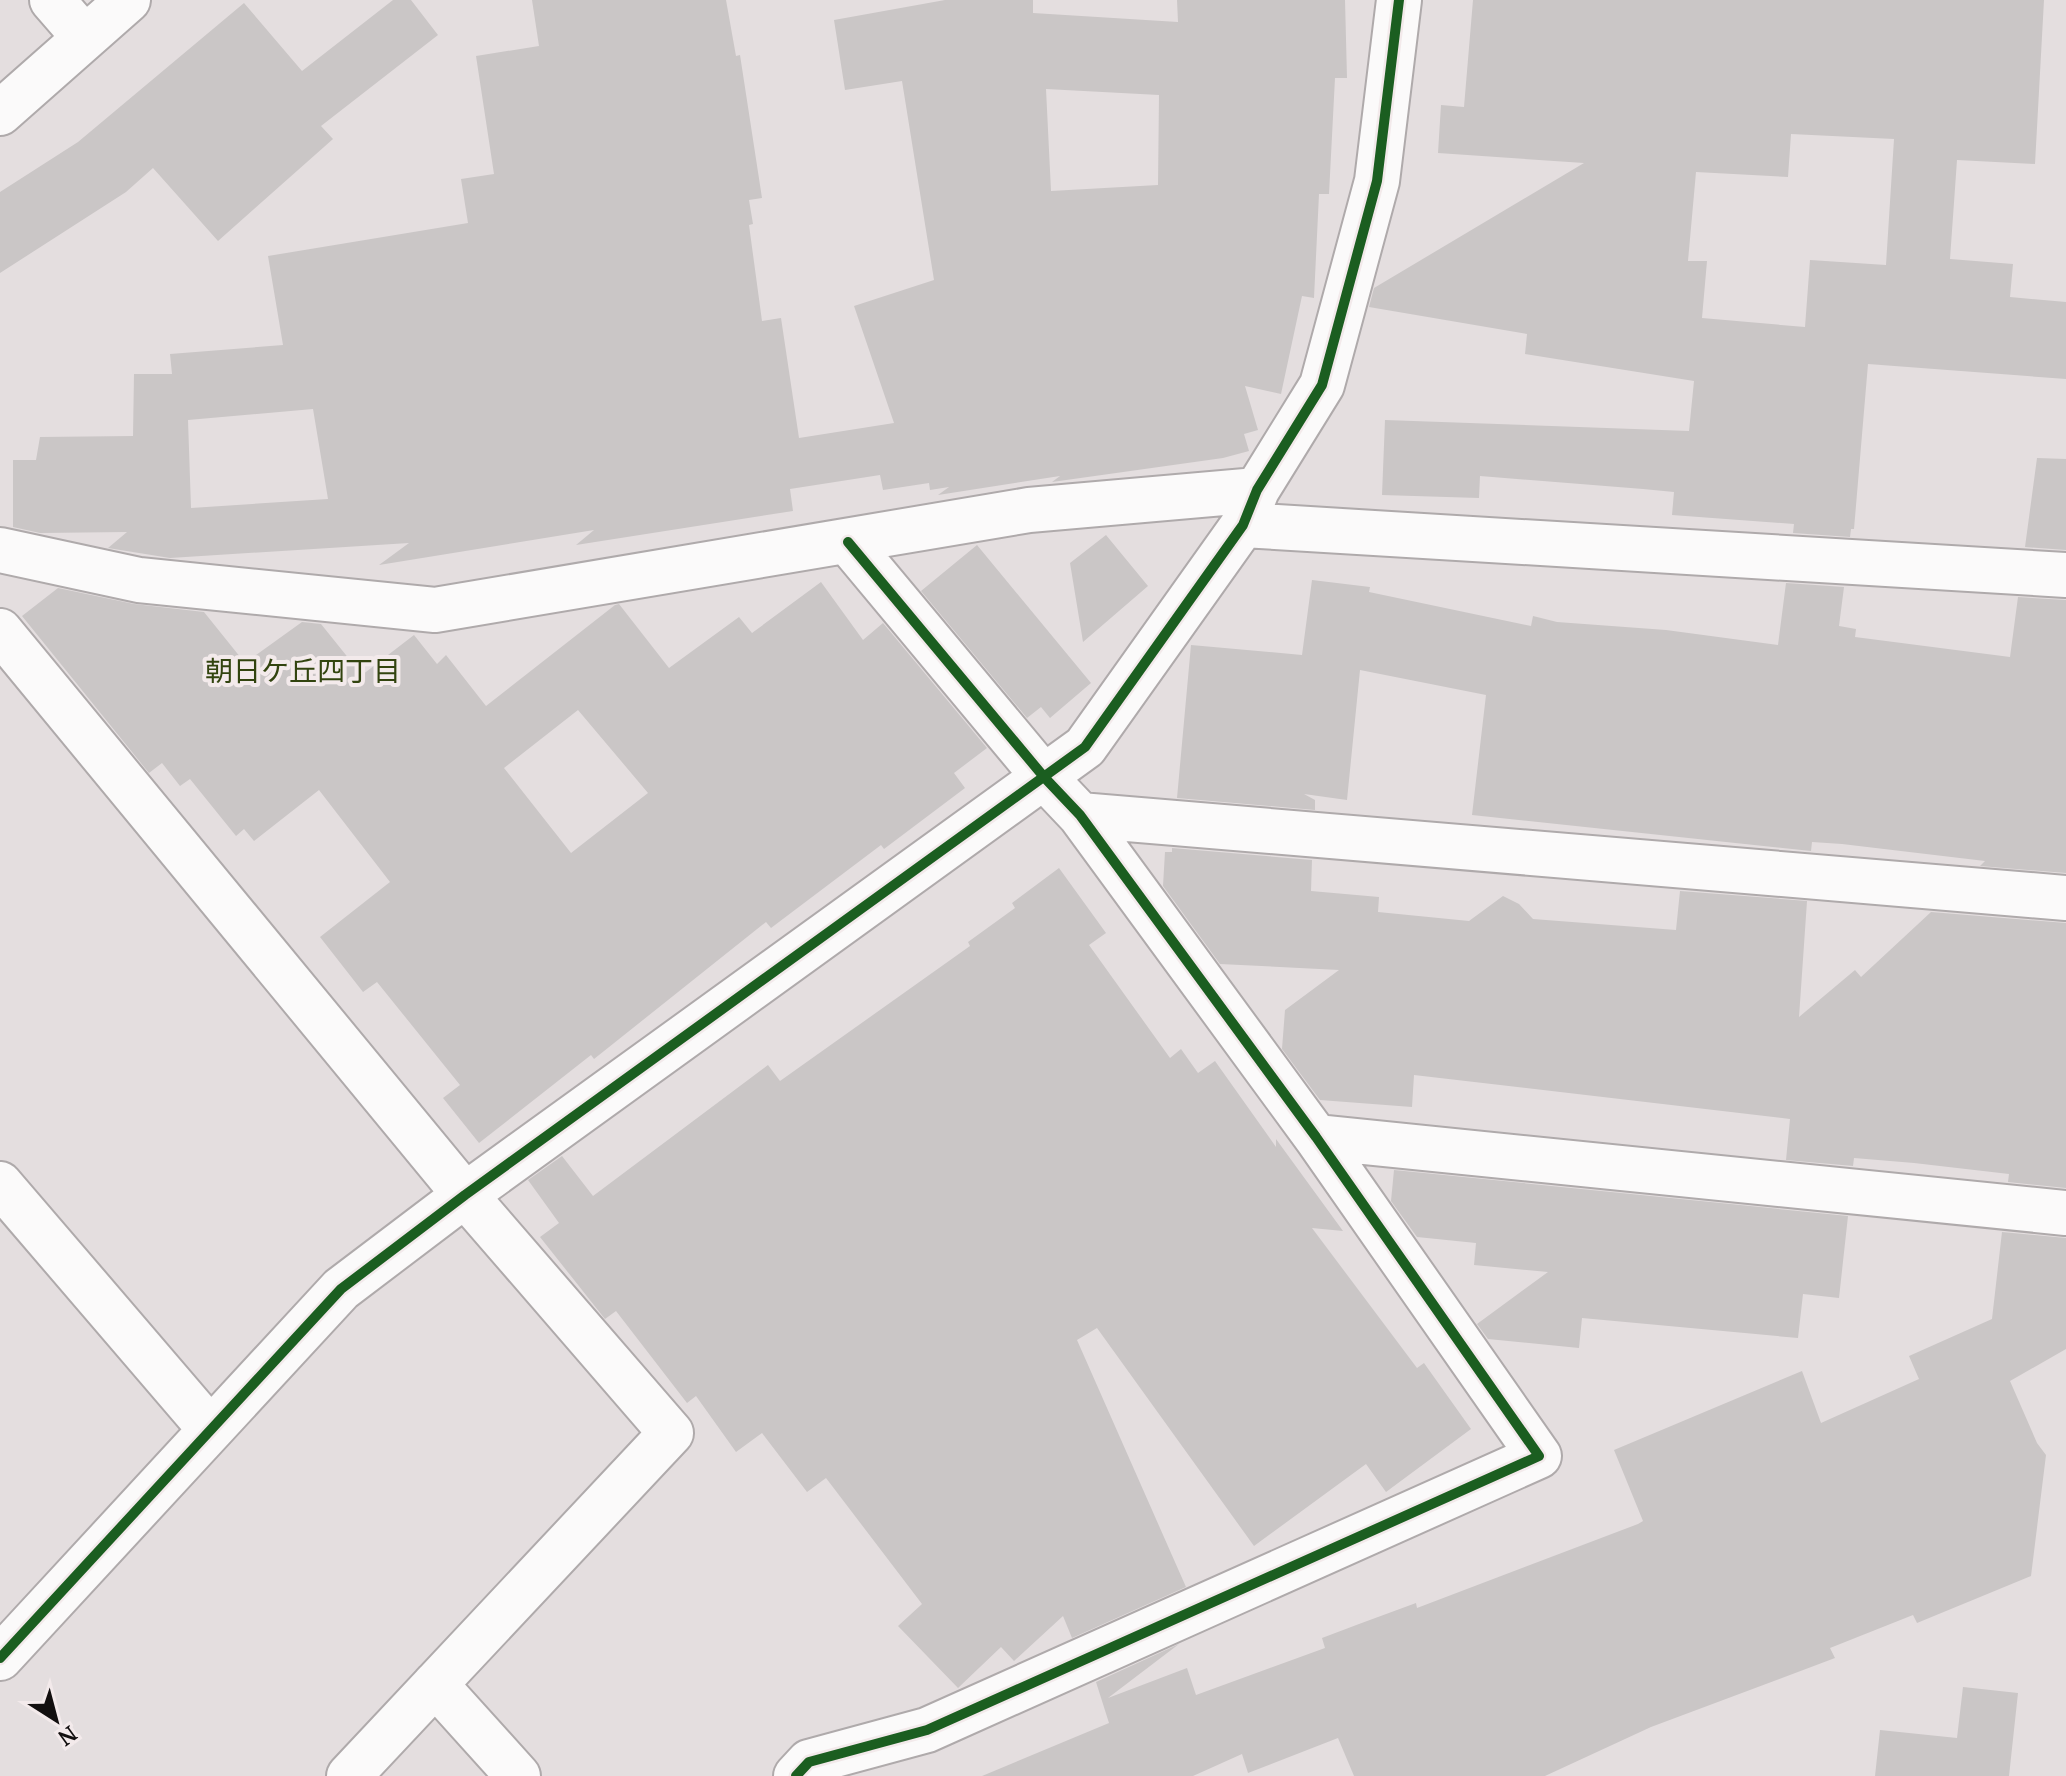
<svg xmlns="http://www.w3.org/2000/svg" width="2066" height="1776" font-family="'PT Serif','Noto Sans JP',serif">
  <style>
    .building { fill: #cac6c6; fill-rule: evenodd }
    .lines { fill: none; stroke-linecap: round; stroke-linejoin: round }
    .minor-casing { stroke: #afaaab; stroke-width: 48 }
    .minor { stroke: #fbfafa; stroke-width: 44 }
    .cycleway-casing { stroke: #f3eaeb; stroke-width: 15 }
    .cycleway { stroke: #1b5e20; stroke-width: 10 }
    .labels { text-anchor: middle; stroke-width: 8; stroke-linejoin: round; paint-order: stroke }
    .neighbourhood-label { font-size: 28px; fill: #32440f; stroke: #f3eaeb }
  </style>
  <rect width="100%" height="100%" fill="#e4dedf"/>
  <!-- building -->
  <path class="building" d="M393 0H411L438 35 321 126 333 139 218 241 153 168 126 192 0 273V192L78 142 244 3 302 71Z
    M532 0H726L736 56 740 55 762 198 749 200 753 224 749 225 762 321 781 318 799 438 894 423 854 306 934 280 902 81 845 90 834 20 945 0H1033V13L1178 22 1177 0H1345L1347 78H1335L1329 194H1319L1314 298 1302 296 1281 394 1245 386 1258 430 1244 434 1249 451 1223 458 1052 482 1060 476 938 495 949 487 930 490 929 483 883 490 880 475 790 489 793 511 576 545 594 530 379 565 409 543 170 558 108 548 127 532 40 533 13 527V460H36L40 437 133 436 134 374H172L170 354 283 345 268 256 468 223 461 179 494 174 476 56 539 46ZM1046 89 1159 95 1158 185 1051 191ZM313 409 328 499 191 508 188 420Z
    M1473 0H2044L2035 164 1957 160 1950 259 2013 264 2010 297 2066 302V379L1868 364 1854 529H1851L1850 537 1793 533 1794 524 1672 515 1674 492 1643 489 1480 476 1479 498 1382 495 1385 420 1689 431 1694 381 1525 354 1527 334 1369 307 1374 288 1584 163 1438 153 1441 105 1464 107ZM1791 134 1894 139 1886 265 1810 260 1805 327 1702 318 1707 261H1688L1696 172 1788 177Z
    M2037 458 2066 459V550L2025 547Z
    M1106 535 1148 586 1083 642 1070 563Z
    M977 545 1091 683 1050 718 1041 707 1027 718 921 591Z
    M1312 580 1370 587 1369 592 1531 626 1533 616 1557 622 1666 630 1778 645 1786 583 1844 587 1839 626 1856 629 1855 637 2010 657 2018 597 2066 600V873L1980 866 1985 861 1842 844 1812 842 1811 851 1472 815 1486 695 1360 670 1347 800 1304 794 1315 800V810L1177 798 1191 645 1302 655Z
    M821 582 863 640 883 623 987 748 954 773 965 788 884 849 881 845 771 928 766 922 594 1059 591 1055 479 1143 443 1098 460 1085 377 982 363 992 320 937 390 882 319 790 254 841 244 829 236 836 190 779 180 786 162 763 149 773 22 616 58 588 134 604 204 612 245 663 302 622 321 624 362 675 414 635 437 664 446 655 486 706 615 605 619 604 669 668 739 617 752 633ZM578 710 648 793 571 853 504 768Z
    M1172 848 1312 860 1311 891 1379 897 1378 912 1469 921 1503 896 1519 904 1533 919 1676 930 1680 891 1807 901 1799 1017 1855 970 1861 977 1931 912 2066 923V1188L2008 1182 2009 1174 1914 1163 1854 1158 1853 1166 1786 1160 1790 1119 1414 1075 1412 1107 1320 1100 1282 1049 1285 1010 1339 970 1220 964 1163 886 1165 852H1172Z
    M1059 868 1106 933 1089 945 1170 1058 1181 1049 1198 1073 1215 1061 1276 1147V1139L1343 1231 1312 1228 1417 1368 1424 1363 1471 1429 1386 1492 1366 1464 1254 1546 1097 1328 1077 1340 1186 1587 1072 1638 1063 1616 1014 1661 1001 1647 958 1688 898 1626 922 1604 826 1478 807 1492 762 1433 736 1452 696 1396 687 1403 616 1311 605 1319 540 1237 559 1223 528 1180 562 1156 593 1196 768 1065 780 1081 970 946 968 942 1015 908 1012 903Z
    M1394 1170 1848 1216 1839 1298 1803 1294 1798 1338 1582 1318 1579 1348 1488 1339 1477 1324 1548 1272 1474 1265 1476 1243 1417 1237 1391 1201Z
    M2002 1232 2066 1238V1349L2010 1381 2037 1443 2046 1455 2031 1576 1917 1623 1913 1615 1830 1648 1835 1658 1651 1727 1545 1776H1354L1338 1738 1248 1773 1242 1754 1193 1776H982L1109 1723 1096 1682 1179 1644 1108 1698 1187 1668 1196 1695 1325 1648 1322 1638 1359 1624 1416 1603 1417 1608 1638 1524 1643 1521 1614 1450 1802 1371 1821 1423 1919 1379 1909 1356 1992 1319Z
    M1963 1687 2018 1693 2009 1776H1875L1880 1730 1957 1738Z"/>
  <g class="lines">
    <!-- minor casing -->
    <g class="minor-casing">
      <path id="minor" d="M52 0 85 38
        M0 113 128 0
        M1243 525 2066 575
        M0 550 139 580 435 610 1029 510 1257 490
        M0 631 465 1195 671 1433 349 1776
        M1080 815 2066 898
        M1316 1137 2066 1213
        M0 1184 210 1429
        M0 1658 341 1289 465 1195 1085 747 1243 525 1257 490 1322 385 1377 181 1399 0
        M435 1684 518 1776
        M796 1776 809 1762 927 1730 1539 1456 1316 1137 1080 815 1044 777 848 542"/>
    </g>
    <!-- minor -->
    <use href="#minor" class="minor"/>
    <!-- cycleway casing -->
    <g class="cycleway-casing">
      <path id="cycleway" d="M0 1658 341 1289 465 1195 1085 747 1243 525 1257 490 1322 385 1377 181 1399 0
        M796 1776 809 1762 927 1730 1539 1456 1316 1137 1080 815 1044 777 848 542"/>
    </g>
    <!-- cycleway -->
    <use href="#cycleway" class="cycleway"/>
  </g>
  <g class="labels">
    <!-- neighbourhood labels -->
    <g class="neighbourhood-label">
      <text x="303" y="681">朝日ケ丘四丁目</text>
    </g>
  </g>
  <!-- north arrow -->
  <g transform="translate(56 1720) rotate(144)" stroke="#f3eaeb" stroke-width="6" paint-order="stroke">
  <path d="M0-6L14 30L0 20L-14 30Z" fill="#120f0f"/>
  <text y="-12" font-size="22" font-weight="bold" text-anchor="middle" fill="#120f0f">N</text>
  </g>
</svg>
